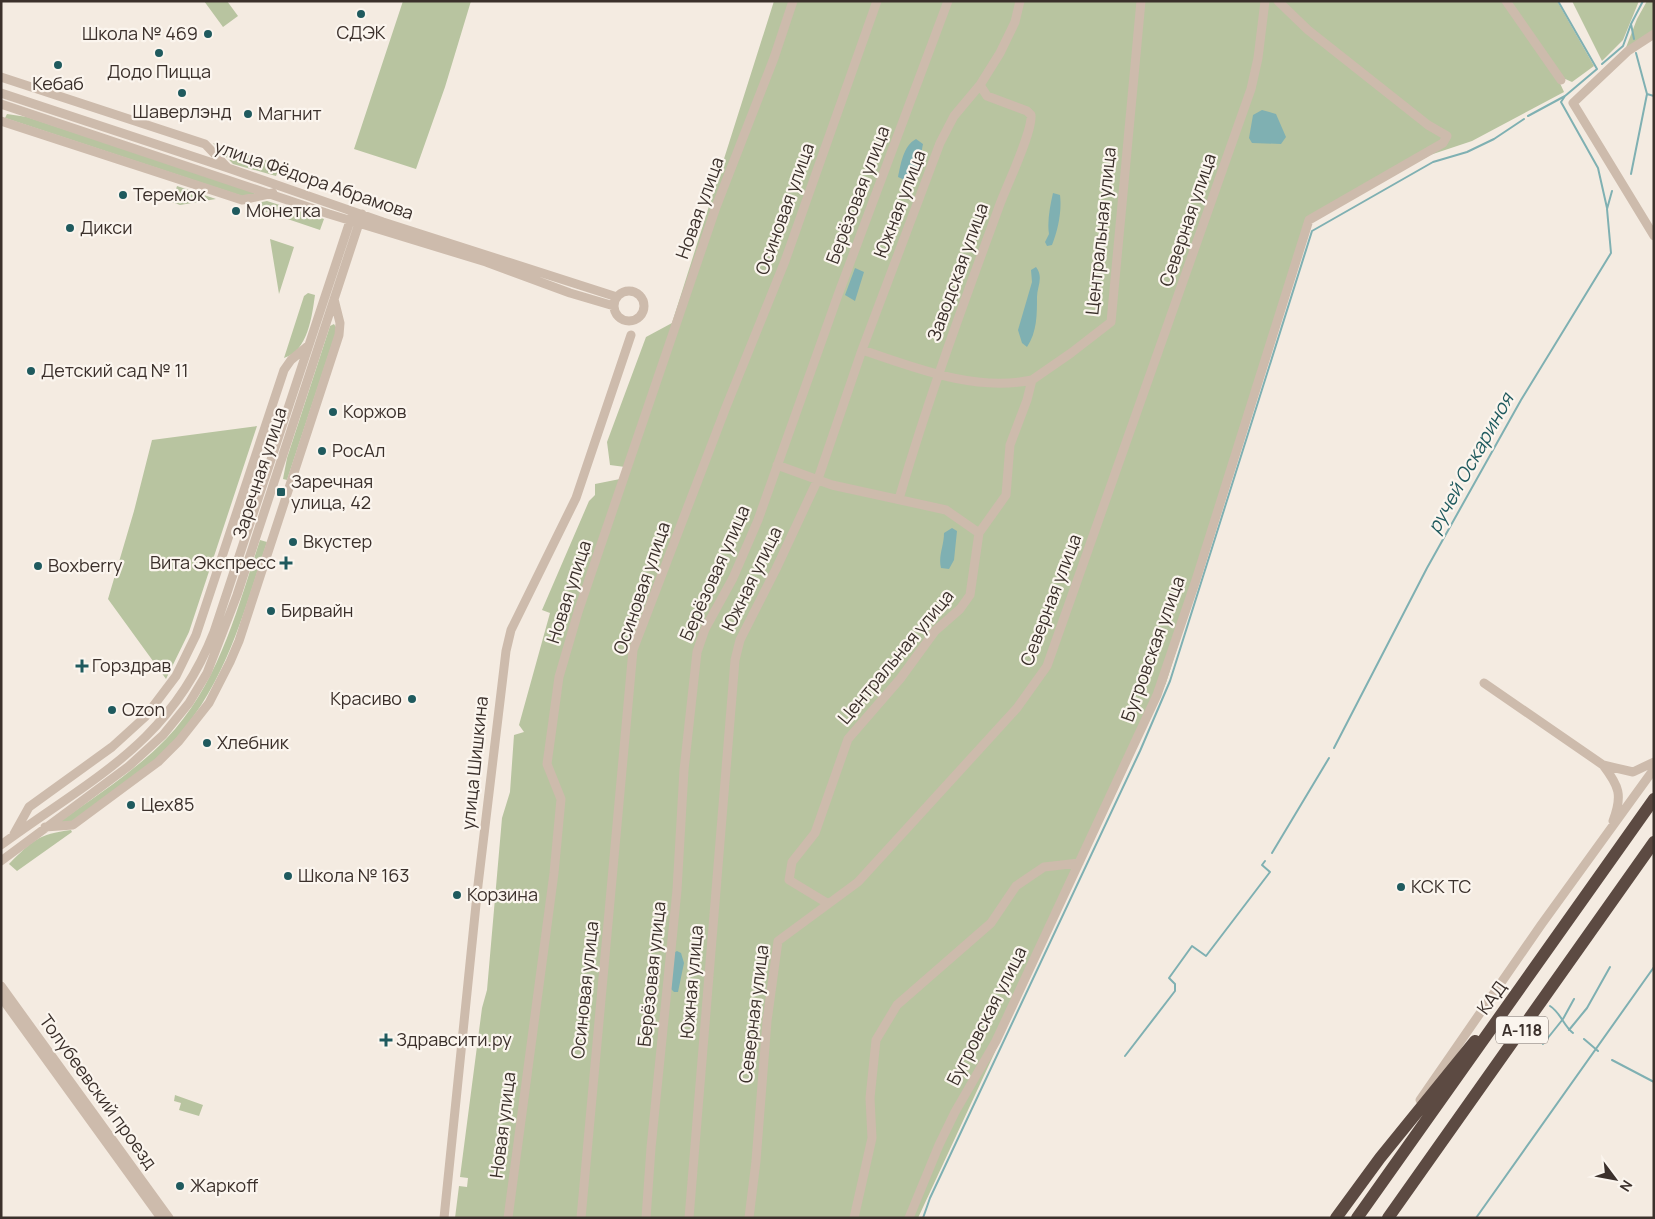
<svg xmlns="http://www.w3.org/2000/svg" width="1655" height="1219" font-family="Manrope,sans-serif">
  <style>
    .green { fill: #b8c4a0 }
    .water { fill: #7fb0b2 }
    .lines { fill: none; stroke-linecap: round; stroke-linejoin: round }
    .stream { stroke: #7fb0b2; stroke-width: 2 }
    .minor { stroke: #cdbbac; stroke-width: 9 }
    .highway { stroke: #5c4a42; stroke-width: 12 }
    .poi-dot { fill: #1f5a5e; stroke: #fbf5ee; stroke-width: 2 }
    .labels { text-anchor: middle; stroke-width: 4.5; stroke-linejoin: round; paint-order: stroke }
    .shield { fill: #fbf5ee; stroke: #756b66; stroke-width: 1 }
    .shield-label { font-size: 16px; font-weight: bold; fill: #3b302b }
    .poi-label { font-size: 18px; fill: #3b302b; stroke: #fbf5ee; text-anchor: start }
    .street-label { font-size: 18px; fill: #3b302b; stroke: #fbf5ee }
    .water-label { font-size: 19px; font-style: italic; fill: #1f5a5e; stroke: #fbf5ee }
  </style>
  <rect width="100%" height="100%" fill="#f4ebe1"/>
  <!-- green -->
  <path class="green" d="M204 1H227L238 16 223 27Z
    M403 1H471L445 87 416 169 354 149Z
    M774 1H1557L1594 66 1572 82 1563 78 1559 81 1564 92 1472 141 1430 155 1311 222 1166 683 918 1218H455L459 1186 467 1187 468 1178 460 1177 482 1008 487 990 502 818 510 792 514 735 524 732 519 725 550 613 542 610 589 501 595 495V484L620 479 625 467 610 465 607 442 646 337 672 323Z
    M1572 1H1639L1623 40 1602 61Z
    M1647 1H1654V30L1625 50 1637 19Z
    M7 114 27 117 257 193 245 197 5 118Z
    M213 143 280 165 276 176 233 164Z
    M177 186 216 199 180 205 172 202Z
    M267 201 324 219 320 230 258 209 257 203Z
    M270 239 294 247 279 294Z
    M308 293 315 295C312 316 308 351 284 358L304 296Z
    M334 324 337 329 287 480 283 479 287 458 330 326Z
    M257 426 189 632 166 679 108 599 134 511 152 440Z
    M260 540 267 542C240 624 223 694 159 757 137 779 100 802 74 821L62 823 61 821C97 795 135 771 166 739 219 684 237 609 260 540Z
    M71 830 72 832 17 871 9 864C32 841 38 834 71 830Z
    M175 1095 203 1105 199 1116 179 1110 181 1103 174 1101Z"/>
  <!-- water -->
  <path class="water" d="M1262 110 1276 114 1286 137 1281 144 1252 143 1249 138 1253 115Z
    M916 139 923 144 919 164 909 182 898 177C901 164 903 146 916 139Z
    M1053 193 1060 195C1062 211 1058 230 1052 245L1047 246 1045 242 1049 234C1047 222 1050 206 1053 193Z
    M1036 267C1044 277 1037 287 1037 297 1037 315 1037 332 1027 347L1022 343 1018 330 1032 282 1031 270Z
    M855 268 864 272 855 301 845 295Z
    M952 528 957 531 954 560 949 569 941 568C938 556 944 546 944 533Z
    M677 951 681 953 684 963 678 992H674L670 988 673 953Z"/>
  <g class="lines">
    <!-- stream -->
    <path class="stream" d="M1558 1 1597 69 1565 96
      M1631 24 1643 1
      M1602 64 1623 46 1631 24 1634 39
      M1647 94 1654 96
      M1528 116 1565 96 1561 102 1598 168 1607 208
      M1631 174 1647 94 1636 53
      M1334 748 1427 568 1521 400 1611 253 1607 209 1612 191
      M1272 853 1329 758
      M1550 1006C1561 1013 1563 1025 1573 1033
      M1569 1030 1587 1008 1610 967
      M1584 1039 1598 1051
      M1543 1044 1563 1019 1574 999
      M1125 1056 1175 991V984L1169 978 1192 946 1206 956 1270 872 1262 865 1265 861
      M1612 1060 1654 1082
      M923 1218 930 1198 1140 751 1170 681 1312 231 1433 162 1467 152 1494 139 1524 119
      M1476 1218 1654 967"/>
    <!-- minor -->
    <path class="minor" d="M1506 1 1561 80
      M1654 34 1628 51 1573 103 1654 236
      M1 77 205 144 227 167
      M1 93 228 168 383 222 617 297
      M1 104 329 214 486 262 570 293 614 306
      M1 121 242 200 273 193
      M614 306a15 15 0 1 1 30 0a15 15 0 1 1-30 0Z
      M862 350C916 368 974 392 1032 380
      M777 465 832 485 946 510 979 533
      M899 499C928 399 964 302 1000 204 1007 185 1033 131 1031 115L1027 111 987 96 980 85
      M1484 683 1603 765 1633 772 1654 762
      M1603 765C1619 786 1623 795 1613 821
      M45 827 73 825 158 762 179 741 209 703 230 662 239 641 339 335 340 323 334 299
      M14 834 29 807 112 747 145 717 176 676 196 635 284 370 291 360 309 345
      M1 845C92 778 170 744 214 632L353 212
      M1 861 129 766 163 735 189 703 207 673 237 595 362 214
      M827 903 789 880 792 862 815 833 848 739 900 679 935 631 960 609 970 595 979 533 1006 495 1010 445 1027 400 1032 380 1071 353 1111 322 1141 1
      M1 986 169 1218
      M1 997 161 1218
      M1420 1100 1541 925 1654 769
      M444 1218 478 885 506 651 511 630 576 498 631 335
      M508 1218 554 873 561 799 547 764 559 677 578 612 716 207 774 58 793 1
      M581 1218 633 650 726 407 785 261 877 1
      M646 1218 651 1148 677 890 684 770 697 652 705 629 733 578 758 520 838 295 948 1
      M689 1218 735 660 740 640 776 569 818 479 862 350 940 143 954 116 980 85 1000 53 1015 22 1020 1
      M749 1218 756 1161 767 1021 778 941 858 882 1017 708 1047 666 1251 89 1258 58 1265 1
      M854 1218 872 1138 870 1098 876 1040 897 1005 991 923 1016 886 1044 867 1079 863
      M909 1218 939 1145 955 1112 996 1041 1157 695 1196 580 1309 220 1443 143 1447 136 1428 125 1308 30 1278 1"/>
    <!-- highway -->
    <path class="highway" d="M1336 1218 1380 1158 1475 1041
      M1357 1218 1654 799
      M1388 1218 1654 842"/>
  </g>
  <!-- markers -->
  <g class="poi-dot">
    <circle cx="361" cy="14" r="5"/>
    <circle cx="208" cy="34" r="5"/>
    <circle cx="159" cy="53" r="5"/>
    <circle cx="58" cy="65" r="5"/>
    <circle cx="182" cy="93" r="5"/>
    <circle cx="248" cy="114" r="5"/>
    <circle cx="123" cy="195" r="5"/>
    <circle cx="236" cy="211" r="5"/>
    <circle cx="70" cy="228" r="5"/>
    <circle cx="31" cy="371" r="5"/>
    <circle cx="333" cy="412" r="5"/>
    <circle cx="322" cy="451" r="5"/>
    <rect x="276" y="487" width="10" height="10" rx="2.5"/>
    <circle cx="293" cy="542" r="5"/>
    <path d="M283.5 555.5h5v5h5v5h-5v5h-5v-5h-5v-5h5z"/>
    <circle cx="38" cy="566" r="5"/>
    <circle cx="271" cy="611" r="5"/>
    <path d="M79.5 658.5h5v5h5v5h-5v5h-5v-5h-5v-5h5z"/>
    <circle cx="412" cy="699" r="5"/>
    <circle cx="112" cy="710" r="5"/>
    <circle cx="207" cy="743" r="5"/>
    <circle cx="131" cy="805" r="5"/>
    <circle cx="288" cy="876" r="5"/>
    <circle cx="1401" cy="887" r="5"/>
    <circle cx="457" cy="895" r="5"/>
    <path d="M383.5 1032.5h5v5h5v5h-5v5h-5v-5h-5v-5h5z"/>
    <circle cx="180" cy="1186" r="5"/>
  </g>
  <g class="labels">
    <!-- shield labels -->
    <rect class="shield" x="1496" y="1016.5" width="52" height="27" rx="4"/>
    <g class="shield-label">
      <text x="1522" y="1036">А-118</text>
    </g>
    <!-- poi labels -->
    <g class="poi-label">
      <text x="361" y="39" text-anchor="middle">СДЭК</text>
      <text x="198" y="40" text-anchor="end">Школа № 469</text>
      <text x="159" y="78" text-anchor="middle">Додо Пицца</text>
      <text x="58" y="90" text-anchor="middle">Кебаб</text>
      <text x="182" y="118" text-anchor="middle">Шаверлэнд</text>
      <text x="258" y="120">Магнит</text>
      <text x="133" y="201">Теремок</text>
      <text x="246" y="217">Монетка</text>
      <text x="80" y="234">Дикси</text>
      <text x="41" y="377">Детский сад № 11</text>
      <text x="343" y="418">Коржов</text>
      <text x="332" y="457">РосАл</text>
      <text x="291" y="488">Заречная<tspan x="291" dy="21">улица, 42</tspan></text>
      <text x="303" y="548">Вкустер</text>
      <text x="276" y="569" text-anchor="end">Вита Экспресс</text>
      <text x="48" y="572">Boxberry</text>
      <text x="281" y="617">Бирвайн</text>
      <text x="92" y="672">Горздрав</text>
      <text x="402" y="705" text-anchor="end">Красиво</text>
      <text x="122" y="716">Ozon</text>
      <text x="217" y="749">Хлебник</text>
      <text x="141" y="811">Цех85</text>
      <text x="298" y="882">Школа № 163</text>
      <text x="1411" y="893">КСК ТС</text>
      <text x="467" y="901">Корзина</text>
      <text x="396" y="1046">Здравсити.ру</text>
      <text x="190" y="1192">Жаркoff</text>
    </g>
    <!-- street labels -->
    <g class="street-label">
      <text transform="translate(314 180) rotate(19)" y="6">улица Фёдора Абрамова</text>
      <text transform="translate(858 195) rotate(-69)" y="6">Берёзовая улица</text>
      <text transform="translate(900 204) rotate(-69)" y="6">Южная улица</text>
      <text transform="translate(700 208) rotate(-70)" y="6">Новая улица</text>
      <text transform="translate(785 209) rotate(-70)" y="6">Осиновая улица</text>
      <text transform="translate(1188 220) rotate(-71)" y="6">Северная улица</text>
      <text transform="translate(1101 231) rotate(-84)" y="6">Центральная улица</text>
      <text transform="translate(958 272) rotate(-70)" y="6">Заводская улица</text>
      <text transform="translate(260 473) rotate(-72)" y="6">Заречная улица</text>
      <text transform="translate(715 573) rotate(-66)" y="6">Берёзовая улица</text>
      <text transform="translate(752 579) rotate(-64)" y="6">Южная улица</text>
      <text transform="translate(642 588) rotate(-71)" y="6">Осиновая улица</text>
      <text transform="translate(569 592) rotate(-72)" y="6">Новая улица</text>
      <text transform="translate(1051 600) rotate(-69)" y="6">Северная улица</text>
      <text transform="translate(1153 649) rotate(-70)" y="6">Бугровская улица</text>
      <text transform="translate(896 657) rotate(-50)" y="6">Центральная улица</text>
      <text transform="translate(475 763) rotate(-84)" y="6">улица Шишкина</text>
      <text transform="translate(652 974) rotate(-84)" y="6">Берёзовая улица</text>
      <text transform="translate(692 982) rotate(-85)" y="6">Южная улица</text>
      <text transform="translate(585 990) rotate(-84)" y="6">Осиновая улица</text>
      <text transform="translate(1492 998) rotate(-54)" y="6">КАД</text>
      <text transform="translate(754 1014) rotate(-83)" y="6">Северная улица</text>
      <text transform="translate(987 1016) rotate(-63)" y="6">Бугровская улица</text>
      <text transform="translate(98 1092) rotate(54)" y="6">Толубеевский проезд</text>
      <text transform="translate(503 1125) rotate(-83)" y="6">Новая улица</text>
    </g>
    <!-- water labels -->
    <g class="water-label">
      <text transform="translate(1470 463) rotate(-61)" y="7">ручей Оскариноя</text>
    </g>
  </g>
  <!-- border -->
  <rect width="1655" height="1219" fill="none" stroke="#3b302b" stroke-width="5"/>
  <!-- north arrow -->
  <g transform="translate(1615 1179) rotate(122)" stroke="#fbf5ee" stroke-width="4" paint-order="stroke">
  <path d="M0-4L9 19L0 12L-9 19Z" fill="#3b302b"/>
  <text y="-8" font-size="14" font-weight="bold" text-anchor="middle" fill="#3b302b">N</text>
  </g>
</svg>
